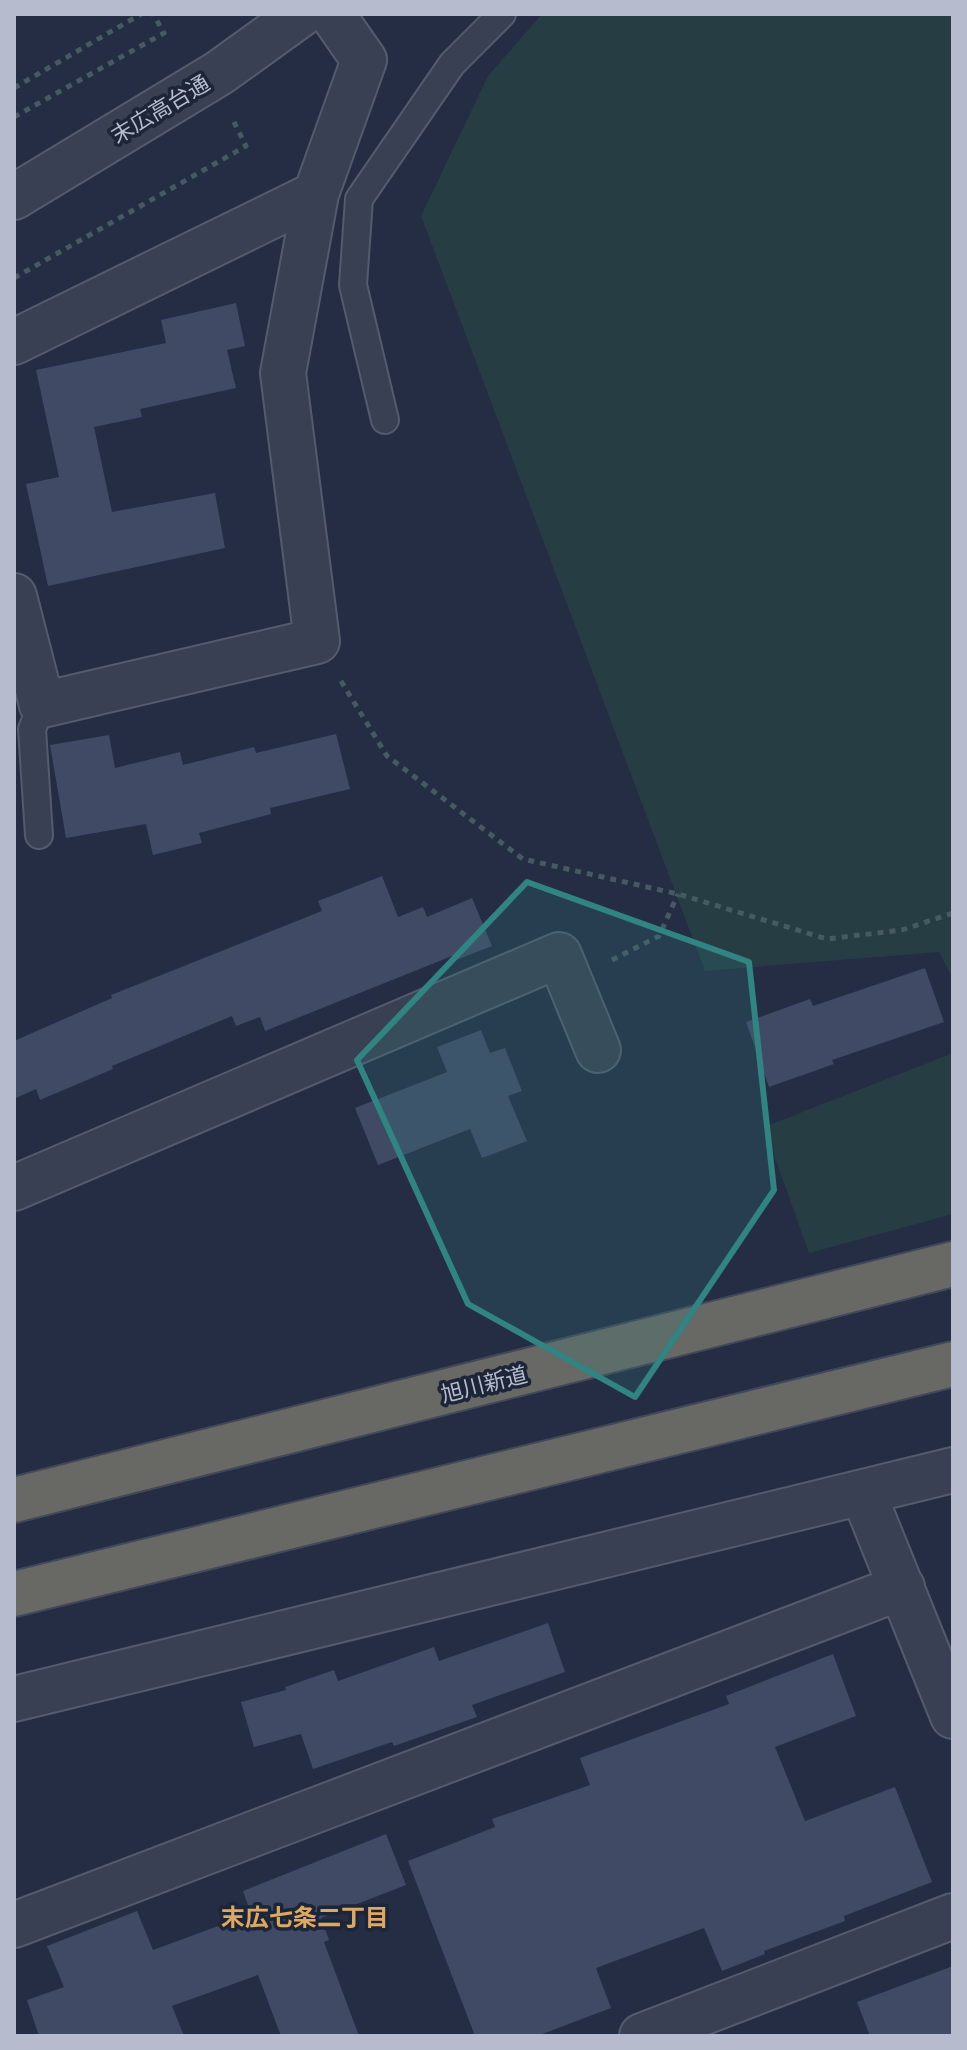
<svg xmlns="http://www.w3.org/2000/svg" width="967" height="2050" font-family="Helvetica,'Noto Sans JP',sans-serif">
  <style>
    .green { fill: #263d44 }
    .building { fill: #404a64 }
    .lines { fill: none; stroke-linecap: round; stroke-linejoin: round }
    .service-casing { stroke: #545b6d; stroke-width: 30 }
    .minor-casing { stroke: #545b6d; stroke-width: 48 }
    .tertiary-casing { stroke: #545b6d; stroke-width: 48 }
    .trunk-casing { stroke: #41485a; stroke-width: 48 }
    .path { stroke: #455a61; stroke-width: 5; stroke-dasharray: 6 6; stroke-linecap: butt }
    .service { stroke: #394053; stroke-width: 26 }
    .minor { stroke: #394053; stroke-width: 44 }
    .tertiary { stroke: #394053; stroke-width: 44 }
    .trunk { stroke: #686864; stroke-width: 44 }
    .marked { fill: #308481; fill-opacity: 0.2; stroke: #308481; stroke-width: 6; stroke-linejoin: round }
    .labels { text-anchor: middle; stroke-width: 7; stroke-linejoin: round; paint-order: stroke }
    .street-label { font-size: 22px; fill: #b6bccd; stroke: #1d2538 }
    .neighbourhood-label { font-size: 24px; font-weight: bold; fill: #dea860; stroke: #1d2538 }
  </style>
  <rect width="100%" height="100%" fill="#242d44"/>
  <!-- green -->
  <path class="green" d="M542 14H953V979L939 952 705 971 421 216 488 76Z
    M953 1053V1214L809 1253 764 1127Z"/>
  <!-- building -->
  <path class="building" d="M236 303 245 346 227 350 236 388 140 409 142 417 94 427 112 512 215 493 225 548 48 586 26 484 59 477 36 370 166 343 161 320Z
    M336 734 350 789 270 808 271 814 199 833 202 843 153 855 146 824 66 838 50 745 109 735 115 768 180 752 183 765 254 747 256 753Z
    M382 876 398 917 423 907 427 917 472 898 492 946 454 961 452 956 265 1031 260 1017 236 1026 232 1016 112 1066 113 1069 40 1100 36 1089 14 1099V1041L112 998 111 995 322 911 318 901Z
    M925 968 944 1022 832 1060 834 1064 769 1087 746 1022 810 999 813 1006Z
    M481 1030 490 1053 505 1048 522 1091 508 1096 527 1141 482 1158 470 1129 378 1165 355 1108 447 1072 437 1047Z
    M548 1623 565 1672 472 1705 477 1717 394 1746 392 1742 313 1769 301 1734 254 1747 241 1702 286 1690 285 1687 334 1670 338 1681 434 1647 439 1661Z
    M833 1654 856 1716 775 1747 805 1821 895 1787 932 1882 844 1916 845 1921 764 1951 765 1954 722 1971 704 1928 596 1968 611 2008 537 2036H475L408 1861 495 1827 492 1819 590 1785 580 1758 729 1704 726 1696Z
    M386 1834 406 1885 321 1918 329 1940 324 1942 359 2036H281L258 1975 172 2006 184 2036H39L27 2000 64 1987 47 1946 137 1911 153 1950 251 1914 243 1891Z
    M953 1966V2036H870L857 2002Z"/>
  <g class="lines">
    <!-- service casing -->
    <g class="service-casing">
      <path id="service" d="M385 420 353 285 359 199 452 64 502 14
        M39 835 32 729 42 705"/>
    </g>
    <!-- minor casing -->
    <g class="minor-casing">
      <path id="minor" d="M14 342 316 194
        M14 596 42 705 317 641 283 373 316 194 364 60 332 14
        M14 1188 559 955 598 1050
        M863 1493 953 1716
        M14 1699 953 1470
        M14 1925 902 1587
        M642 2036 953 1916"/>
    </g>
    <!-- tertiary casing -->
    <g class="tertiary-casing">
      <path id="tertiary" d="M14 197 219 73 301 14"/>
    </g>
    <!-- trunk casing -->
    <g class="trunk-casing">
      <path id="trunk" d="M14 1500 953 1264
        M14 1594 953 1364"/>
    </g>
    <!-- path -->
    <path class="path" d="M14 88 141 14
      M14 117 164 33 153 14
      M14 278 246 146 233 120
      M341 681 387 756 523 859 678 894 827 939 902 930 953 913
      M612 960 659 936 678 894"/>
    <!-- service -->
    <use href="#service" class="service"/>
    <!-- minor -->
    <use href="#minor" class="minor"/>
    <!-- tertiary -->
    <use href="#tertiary" class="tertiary"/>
    <!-- trunk -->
    <use href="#trunk" class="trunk"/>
  </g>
  <!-- marked area -->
  <path class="marked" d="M527 882 749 962 774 1190 635 1397 468 1304 357 1060Z"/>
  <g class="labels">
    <!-- street labels -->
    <g class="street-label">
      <text transform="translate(160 109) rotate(-31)" y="8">末広高台通</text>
      <text transform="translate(484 1384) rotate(-14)" y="8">旭川新道</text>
    </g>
    <!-- neighbourhood labels -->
    <g class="neighbourhood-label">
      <text x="305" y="1926">末広七条二丁目</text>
    </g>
  </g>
  <!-- border -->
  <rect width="967" height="2050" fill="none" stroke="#b6bccd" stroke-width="32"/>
</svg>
